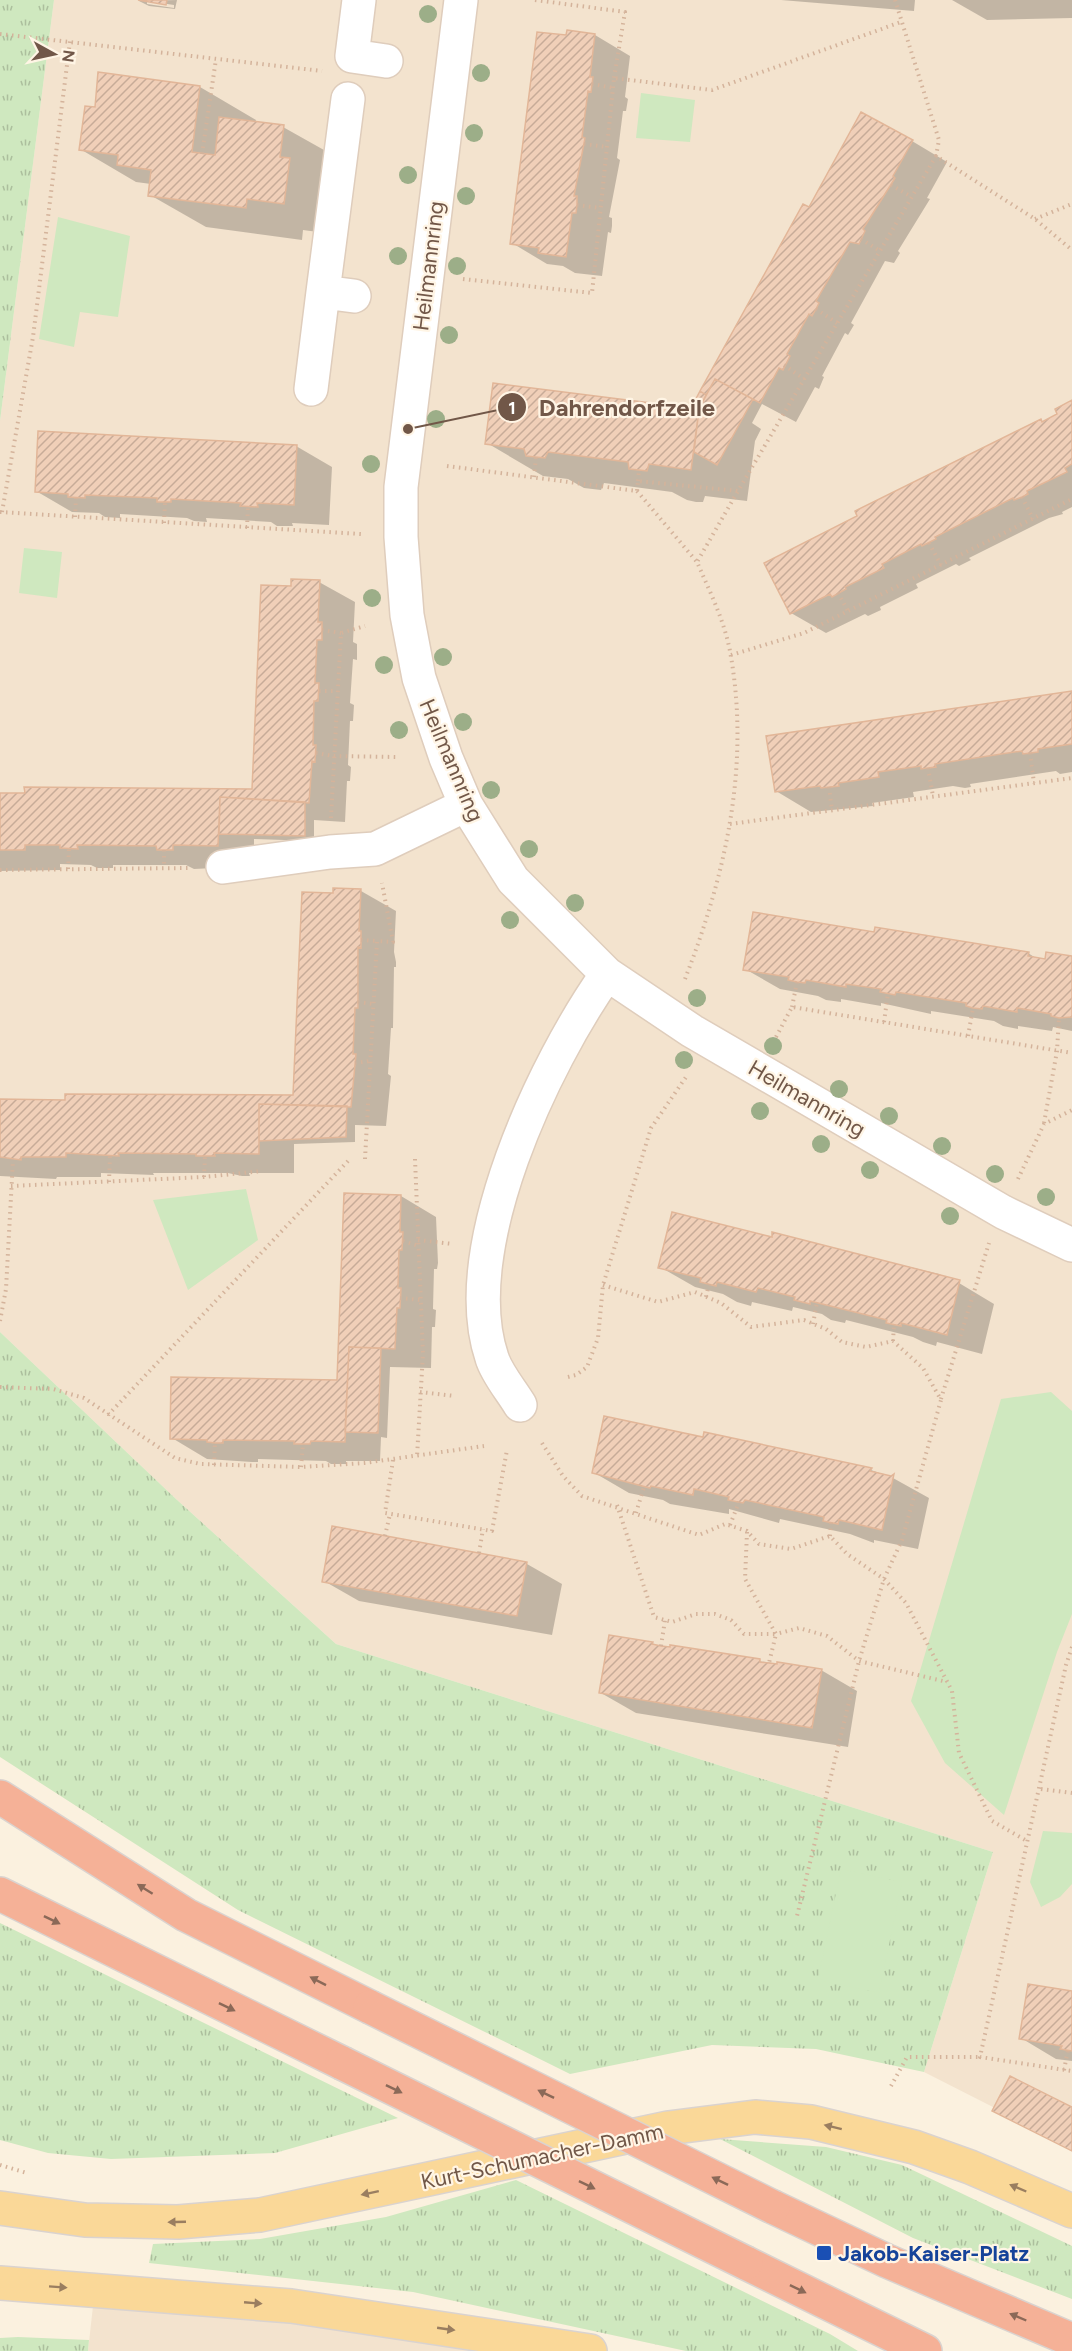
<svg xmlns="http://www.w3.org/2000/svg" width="1072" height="2351" font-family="Figtree,sans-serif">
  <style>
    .residential { fill: #f3e3ce }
    .grass { fill: url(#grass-tufts) }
    .green { fill: #cfe8bf }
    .shadow { fill: #0003; fill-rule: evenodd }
    .building { fill: url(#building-hatch); stroke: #e2b698; stroke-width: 1.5 }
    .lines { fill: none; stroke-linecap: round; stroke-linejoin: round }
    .minor-casing { stroke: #dfcdbc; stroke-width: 36 }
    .major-casing { stroke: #dad3cf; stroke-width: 36 }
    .highway-casing { stroke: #dad3cf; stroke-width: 36 }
    .path { stroke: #d4b39b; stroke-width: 4; stroke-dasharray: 1.5 4.5; stroke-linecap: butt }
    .minor { stroke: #fff; stroke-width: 33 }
    .major { stroke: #fad898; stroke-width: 33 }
    .highway { stroke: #f5b197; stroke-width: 33 }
    .highway-bridge-casing { stroke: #dad3cf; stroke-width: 36; stroke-linecap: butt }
    .highway-bridge { stroke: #f5b197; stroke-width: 33 }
    .tree { fill: #9cae88 }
    .oneway { fill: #8b6958 }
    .oneway2 { fill: #9a7e60 }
    .transit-dot { fill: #1a4fb4; stroke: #fff5e5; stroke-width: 2 }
    .labels { text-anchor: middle; stroke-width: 4.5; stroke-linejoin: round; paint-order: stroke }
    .street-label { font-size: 22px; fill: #715748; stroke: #fff5e5 }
    .transit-label { font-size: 22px; font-weight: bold; fill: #164399; stroke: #fff5e5; text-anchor: start }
    .leader { fill: none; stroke: #715748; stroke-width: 2 }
    .callout-dot { fill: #715748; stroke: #fff5e5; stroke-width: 2 }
    .mark-label { font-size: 18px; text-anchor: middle; font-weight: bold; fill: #fff }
    .callout-label { font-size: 24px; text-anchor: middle; font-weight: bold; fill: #715748; stroke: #fff5e5; stroke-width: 4.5; stroke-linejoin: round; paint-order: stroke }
  </style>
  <defs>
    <pattern id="grass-tufts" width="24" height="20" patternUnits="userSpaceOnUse" patternTransform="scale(1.5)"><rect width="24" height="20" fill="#cfe8bf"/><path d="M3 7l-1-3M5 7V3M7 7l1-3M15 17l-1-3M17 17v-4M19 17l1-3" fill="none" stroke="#acbf9d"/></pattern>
    <pattern id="building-hatch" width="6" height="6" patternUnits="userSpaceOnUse" patternTransform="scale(1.5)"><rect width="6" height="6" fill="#f0cfb8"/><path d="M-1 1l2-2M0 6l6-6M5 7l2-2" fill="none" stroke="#c7ab98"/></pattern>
  </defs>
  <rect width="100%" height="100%" fill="#fbf1df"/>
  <!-- residential -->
  <path class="residential" d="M54 0H1072V2147L924 2072 993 1852 336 1644 176 1499 0 1332V421Z
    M93 2306 318 2324 481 2351H88Z"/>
  <!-- grass -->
  <path class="grass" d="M0 0H54L0 421Z
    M0 1332 176 1499 336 1644 993 1852 924 2072 816 2049 712 2045 570 2074 238 1910 0 1757Z
    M0 1923 398 2118 275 2153 111 2159 48 2153 0 2140Z
    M720 2139 826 2147 902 2165 1072 2246V2299L913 2238Z
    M516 2180 830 2334 858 2351H686L413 2292 149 2263 153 2244 260 2239 386 2217Z
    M18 2337 89 2340 88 2351H0V2338Z"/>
  <!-- green -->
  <path class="green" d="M641 93 695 100 690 142 636 138Z
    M58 217 130 236 118 317 80 312 74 347 39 339Z
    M24 548 62 552 57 598 19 593Z
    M246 1189 258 1240 188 1290 153 1200Z
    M1051 1392 1072 1411V1614L1057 1652 1004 1815 945 1763 911 1701 1001 1399Z
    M1043 1831 1072 1833V1884L1060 1897 1041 1907 1030 1882Z
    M841 1869 902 1882 879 1993 818 1980Z"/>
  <!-- shadow -->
  <path class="shadow" d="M177 0 175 9 149 6 139 1ZM147 1 174 5V8L147 4Z
    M781 0H915L914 11Z
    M952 0H1072V18L987 20Z
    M595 35 630 56 625 97 628 99 626 111H623L617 158 620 160 609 217 612 218V226L611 233 608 232 602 276 575 273 563 266 547 264 512 243 568 37Z
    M200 87 256 120 255 123 283 127 340 159V235L303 230 302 240 206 227 150 195 151 184 136 182 80 149 96 109Z
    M912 141 947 162 927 198 930 199 898 251 900 253 894 263 885 261 851 323 854 325 848 335 845 333 822 376 824 377 819 389 815 387 796 422 762 404 752 423 761 429 755 441 747 501 705 496 703 502H696L687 500 672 492 604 483 601 490 584 488 568 479 543 476 487 443 692 409 809 209Z
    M1072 402V507L1062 512 1063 514 1049 518 969 558 971 560 959 566 956 564 916 584 918 588 880 607 881 610 868 616 865 614 826 633 791 613 1041 421 1044 423 1059 415Z
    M296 446 332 467 329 525 292 523 293 526H277L271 522 206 518 207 522 194 521 187 518 120 514V518L105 517 99 513 72 512 36 491Z
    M319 582 355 602 353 642 357 644V660L353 659 350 703 354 705 353 721H350L348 765 351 767 350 781H347L345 822 314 820V841L254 839V866L194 869 186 865H113V868H97L91 865 60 864V870L0 871V794L253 791 292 587Z
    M1072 693V772L1060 774 1056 771 970 784 971 787 965 788 953 786 913 792 914 797 872 803 873 806 811 812 776 791Z
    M361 891 396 911 394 952 396 962V967H394L393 1028H391L388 1074 391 1076 386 1126 355 1125V1142L294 1144V1173H249L250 1176H242L228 1173H153L154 1175 101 1173V1177H57L56 1179 0 1176V1101L294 1096 334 895Z
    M875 934 1028 953 1039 960 1072 959V1031L1053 1027 1052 1031 1018 1026V1029L1003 1026 994 1021 931 1011V1014L881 1003V1006L841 999V1002L826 1000 818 996 780 989 745 969Z
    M401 1196 436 1217 438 1263 437 1269H434L433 1309 436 1310 435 1327H432L431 1368 390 1367 387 1438 381 1437 380 1461H346V1464H331L326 1461 258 1459V1462H252L207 1459 172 1438 339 1381Z
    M774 1234 939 1274 959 1283 994 1304 982 1354 937 1342 936 1346 923 1342 913 1337 846 1320 845 1323 831 1320 822 1314 793 1307 792 1311 752 1302 751 1306 737 1302 723 1294 695 1287 660 1267 773 1239Z
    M706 1434 871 1470 893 1478 929 1498 918 1549 874 1540V1543L850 1534 780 1519 779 1523 729 1509V1514L670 1504 663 1500 629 1493 593 1472 704 1439Z
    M527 1564 562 1584 552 1635 359 1601 324 1581Z
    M652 1643 659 1647 821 1670 857 1691 848 1747 636 1713 601 1693Z
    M1072 1992V2061L1056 2059 1021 2038Z"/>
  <!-- building -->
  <path class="building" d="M138 0H167L166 5Z
    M567 30 595 34 590 77H593L591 92 588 91 582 137 585 138 574 196H577V205L576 213H572L566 257 538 253 539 248 510 244 537 32 566 35Z
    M98 72 200 86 192 152 215 155 219 117 284 125 280 157 290 158 284 204 247 199 246 208 148 196 151 170 117 165 118 155 79 150 85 106 95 107Z
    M861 112 913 140 893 176 895 178 863 229 865 231 859 244 850 242 816 301 819 303 816 309 812 316 809 314 787 354 790 356 783 370 779 368 760 403 715 379 706 395 700 391 803 204 809 207Z
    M715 379 753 399 717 465 694 452 699 409Z
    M493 383 691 408 700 391 706 395 699 409 691 470 649 464 647 471 639 470 629 469 628 462 548 452 545 458 526 456 524 449 485 444Z
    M1072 400V464L1065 468 1067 472 1027 491 1028 494 1022 497 1014 500 1013 498 935 537 936 539 922 546 921 544 882 564 884 568 845 587 846 589 832 597 830 594 790 614 764 563 857 516 855 511 1041 419 1042 422 1057 414 1055 409Z
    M38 431 297 445 294 505 257 503 258 507 240 506 241 503 171 499V502H157V498L85 495V498L68 497V494L35 492Z
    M291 579 320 580 318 622H322V640H317L315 683H319L318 701H314L313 745H316L315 762 312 761 309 803 220 797 218 846 173 845V850H157L156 846 77 845 78 849 60 848V845H25V850H0V793H25L24 787 252 789 261 585 291 586Z
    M1072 691V744L1038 749V752L1023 754 1022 751 935 764 936 767 928 768 921 769V766L878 772 879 777 838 783 839 786 821 788 820 786 775 792 766 736Z
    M220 797 305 802V836L219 834Z
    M333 888 361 889 359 931H361V948L358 947V1008H355L353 1054H356L351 1107 259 1104V1154L214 1153 215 1156H196V1154L118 1153 119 1156 66 1153V1157H21V1160L0 1157V1099L65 1100V1094L293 1095 302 892 333 893Z
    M753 912 874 932 875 927 1029 952 1028 956 1045 959 1046 952 1072 956V1017L1059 1018 1051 1016V1014L1017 1008V1012L983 1006 982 1009 973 1008 966 1006V1003L896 992 895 995 880 992 881 989 846 984V987L806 980 805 983 797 982 788 980 789 977 743 970Z
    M259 1104 347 1106 346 1137 259 1141Z
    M344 1193 401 1195 400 1232H403L402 1250H399L398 1288H401L400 1308H397L395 1349 349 1347 345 1442 311 1441 310 1444H294V1441L223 1440V1443H215L207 1442V1440L170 1439 171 1377 337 1380Z
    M672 1212 772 1237V1232L960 1280 947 1335 901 1323V1326L886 1323 887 1320 810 1301V1304L794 1300 795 1297 758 1288 756 1292 717 1282 716 1286 700 1282 701 1278 658 1268Z
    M349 1347 381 1348 378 1433 345 1432Z
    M604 1416 703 1437 704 1432 872 1468 870 1471 891 1476 894 1474 882 1530 839 1520 838 1524 823 1521 824 1517 745 1500 743 1503 728 1500 729 1497 694 1489 693 1495 651 1486 650 1488 592 1473Z
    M332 1526 527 1562 517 1616 322 1582Z
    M609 1635 653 1642 652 1644 661 1646 670 1647V1645L760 1659V1662L769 1663 777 1664V1662L822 1669 812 1728 599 1693Z
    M1028 1984 1072 1991V2051L1060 2049 1062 2046 1019 2039Z
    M1010 2076 1072 2107V2151L992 2111Z"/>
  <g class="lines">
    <!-- minor casing -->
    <g class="minor-casing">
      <path id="minor" d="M359 0 352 56 386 61
        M461 0 401 487V537L407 615 419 678 446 758 466 805 513 880 607 974 692 1031 1003 1212 1072 1245
        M323 292 348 99
        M311 389 323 292 354 296
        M223 867 330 852 375 849 466 805
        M520 1405C511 1390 497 1374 492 1358 455 1249 544 1063 607 974"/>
    </g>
    <!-- major casing -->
    <g class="major-casing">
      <path id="major" d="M0 2208 85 2220 178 2222 260 2215 668 2128 755 2117 811 2122 914 2147 970 2167 1072 2211
        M0 2283 291 2306 590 2351"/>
    </g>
    <!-- highway casing -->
    <g class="highway-casing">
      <path id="highway" d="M0 1797 186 1915 370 2007
        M0 1894 342 2063
        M773 2207 887 2261 1072 2340
        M746 2263 925 2351"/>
    </g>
    <!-- path -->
    <path class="path" d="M535 0 625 12 614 78
      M895 0 939 140 936 156
      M0 34 322 71
      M592 84 614 88
      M584 144 607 147
      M202 154 216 59
      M891 185 912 197
      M577 205 600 208
      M1035 219 1072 204
      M861 239 880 251
      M463 279 592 293 614 78 712 90 901 22
      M816 309 837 323
      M784 365 804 379
      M447 466 637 491 638 481 738 491 936 156 1035 219 1072 250
      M534 477 536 457
      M638 481 639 470
      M637 491 697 562
      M1022 497 1033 519
      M0 512 361 534
      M2 512 33 337 70 41
      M75 517 76 498
      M164 523 165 502
      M247 528 248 506
      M929 543 941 565
      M838 593 848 611
      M322 630 341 633
      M731 655 804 633 1072 499
      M319 691H337
      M316 753 333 756 397 757
      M1030 753 1034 783
      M928 768 933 796
      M829 787 832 810
      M331 818 341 633 365 626
      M730 824 1072 778
      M164 850V868
      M68 869 69 849
      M0 870 189 868
      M361 940 377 941
      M685 979C725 876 750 768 731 657 726 624 710 592 697 562L738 491
      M358 1002 374 1004
      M792 1007 797 982
      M884 1022 888 993
      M968 1036 973 1008
      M776 1037 792 1007 1072 1053
      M355 1063 371 1061
      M1044 1123 1057 1051 1059 1018
      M365 1159 377 941 393 942 382 883
      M415 1159 423 1353 417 1457
      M204 1177 205 1156
      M1018 1179 1044 1124 1072 1110
      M109 1182 110 1156
      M11 1186 204 1177 262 1171
      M418 1240 453 1244
      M403 1241 419 1246
      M603 1285 658 1302 695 1292 721 1303 751 1327 804 1320 826 1329 842 1342 866 1347 893 1341 923 1368 941 1400 902 1540 884 1579 859 1661 797 1916
      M706 1297 709 1284
      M400 1298 420 1300
      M0 1321 6 1289 13 1160
      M813 1324 817 1302
      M893 1341 894 1324
      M568 1377 576 1375 587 1367 598 1338 603 1285 651 1128 686 1077
      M0 1387 53 1389 84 1398 175 1458 200 1464 301 1467 364 1463 484 1446
      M420 1392 455 1396
      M941 1399 989 1243
      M108 1415 348 1161
      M542 1443 563 1476 582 1496 699 1535 725 1524 747 1531 759 1544 791 1549 830 1536 847 1554 884 1579 906 1603 952 1691 959 1753 992 1821 1027 1841
      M393 1460 385 1513 492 1531 507 1450
      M214 1465 215 1443
      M301 1467 303 1444
      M617 1505 654 1617 672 1622 696 1614H715L731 1620 744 1634H776L769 1663
      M636 1513 644 1487
      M730 1525 739 1502
      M747 1532 745 1579 776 1634 799 1628 827 1636 859 1661 947 1682
      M385 1536 390 1514
      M830 1536 831 1522
      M479 1553 483 1529
      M661 1646 665 1620
      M1072 1647 1066 1665 980 2057 1072 2071
      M1041 1789 1072 1793
      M1064 2070 1068 2050
      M891 2086 907 2057H980
      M0 2165 27 2173"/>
    <!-- minor -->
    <use href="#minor" class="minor"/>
    <!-- major -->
    <use href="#major" class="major"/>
    <!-- highway -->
    <use href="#highway" class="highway"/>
    <!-- highway-bridge casing -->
    <g class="highway-bridge-casing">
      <path id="highway-bridge" d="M370 2007 773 2207
        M342 2063 746 2263"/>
    </g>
    <!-- highway-bridge -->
    <use href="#highway-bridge" class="highway-bridge"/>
  </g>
  <!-- trees -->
  <g class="tree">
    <circle cx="428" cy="14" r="9"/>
    <circle cx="481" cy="73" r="9"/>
    <circle cx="474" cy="133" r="9"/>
    <circle cx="408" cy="175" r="9"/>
    <circle cx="466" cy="196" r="9"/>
    <circle cx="398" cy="256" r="9"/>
    <circle cx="457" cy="266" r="9"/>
    <circle cx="449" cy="335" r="9"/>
    <circle cx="436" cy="419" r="9"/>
    <circle cx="371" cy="464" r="9"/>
    <circle cx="372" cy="598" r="9"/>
    <circle cx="443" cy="657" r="9"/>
    <circle cx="384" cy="665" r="9"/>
    <circle cx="463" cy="722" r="9"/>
    <circle cx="399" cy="730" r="9"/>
    <circle cx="491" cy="790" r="9"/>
    <circle cx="529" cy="849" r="9"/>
    <circle cx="575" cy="903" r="9"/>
    <circle cx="510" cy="920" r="9"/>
    <circle cx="697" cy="998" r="9"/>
    <circle cx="773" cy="1046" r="9"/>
    <circle cx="684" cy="1060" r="9"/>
    <circle cx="839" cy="1089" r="9"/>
    <circle cx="760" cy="1111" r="9"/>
    <circle cx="889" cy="1116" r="9"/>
    <circle cx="821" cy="1144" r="9"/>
    <circle cx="942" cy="1146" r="9"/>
    <circle cx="870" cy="1170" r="9"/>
    <circle cx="995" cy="1174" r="9"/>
    <circle cx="1046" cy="1197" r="9"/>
    <circle cx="950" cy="1216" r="9"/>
  </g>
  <!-- one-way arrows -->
  <defs><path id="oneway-solid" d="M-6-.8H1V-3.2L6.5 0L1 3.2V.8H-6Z" transform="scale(1.5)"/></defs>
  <g class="oneway">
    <use href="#oneway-solid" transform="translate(145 1889) rotate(-148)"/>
    <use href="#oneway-solid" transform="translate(52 1920) rotate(26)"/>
    <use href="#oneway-solid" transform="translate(318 1981) rotate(-153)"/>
    <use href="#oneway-solid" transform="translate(227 2007) rotate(26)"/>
    <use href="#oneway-solid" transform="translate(394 2089) rotate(26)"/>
    <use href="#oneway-solid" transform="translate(546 2094) rotate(-154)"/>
    <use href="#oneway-solid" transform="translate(720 2181) rotate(-154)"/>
    <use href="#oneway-solid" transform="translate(587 2185) rotate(26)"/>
    <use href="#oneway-solid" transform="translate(798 2289) rotate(26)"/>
    <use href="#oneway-solid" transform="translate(1018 2317) rotate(-157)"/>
  </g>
  <g class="oneway2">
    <use href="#oneway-solid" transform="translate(833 2127) rotate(-166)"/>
    <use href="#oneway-solid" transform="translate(1018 2188) rotate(-157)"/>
    <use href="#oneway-solid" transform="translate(370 2193) rotate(168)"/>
    <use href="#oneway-solid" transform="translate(177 2222) rotate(178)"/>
    <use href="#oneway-solid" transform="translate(58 2287) rotate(4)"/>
    <use href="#oneway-solid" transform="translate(253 2303) rotate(5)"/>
    <use href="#oneway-solid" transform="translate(446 2329) rotate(8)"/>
  </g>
  <!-- markers -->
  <rect class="transit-dot" x="816" y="2245" width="16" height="16" rx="3"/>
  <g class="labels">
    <!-- street labels -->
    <g class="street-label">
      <text transform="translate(428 266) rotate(-83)" y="8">Heilmannring</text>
      <text transform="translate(452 760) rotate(67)" y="8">Heilmannring</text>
      <text transform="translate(807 1098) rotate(30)" y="8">Heilmannring</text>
      <text transform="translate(542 2156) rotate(-12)" y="8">Kurt-Schumacher-Damm</text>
    </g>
    <!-- transit labels -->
    <g class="transit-label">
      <text x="838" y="2261">Jakob-Kaiser-Platz</text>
    </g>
  </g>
  <!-- callouts -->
  <path class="leader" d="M408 429L512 407"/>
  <g class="callout-dot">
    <circle cx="408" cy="429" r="6"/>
    <circle cx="512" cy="407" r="15"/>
  </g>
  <g class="mark-label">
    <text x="512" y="414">1</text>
  </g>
  <g class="callout-label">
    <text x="627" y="416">Dahrendorfzeile</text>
  </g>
  <!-- north arrow -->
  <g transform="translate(54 54) rotate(98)" stroke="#fff5e5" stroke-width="4.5" paint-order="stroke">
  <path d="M0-4.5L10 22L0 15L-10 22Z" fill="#715748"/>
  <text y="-9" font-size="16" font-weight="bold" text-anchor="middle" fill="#715748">N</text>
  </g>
</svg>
